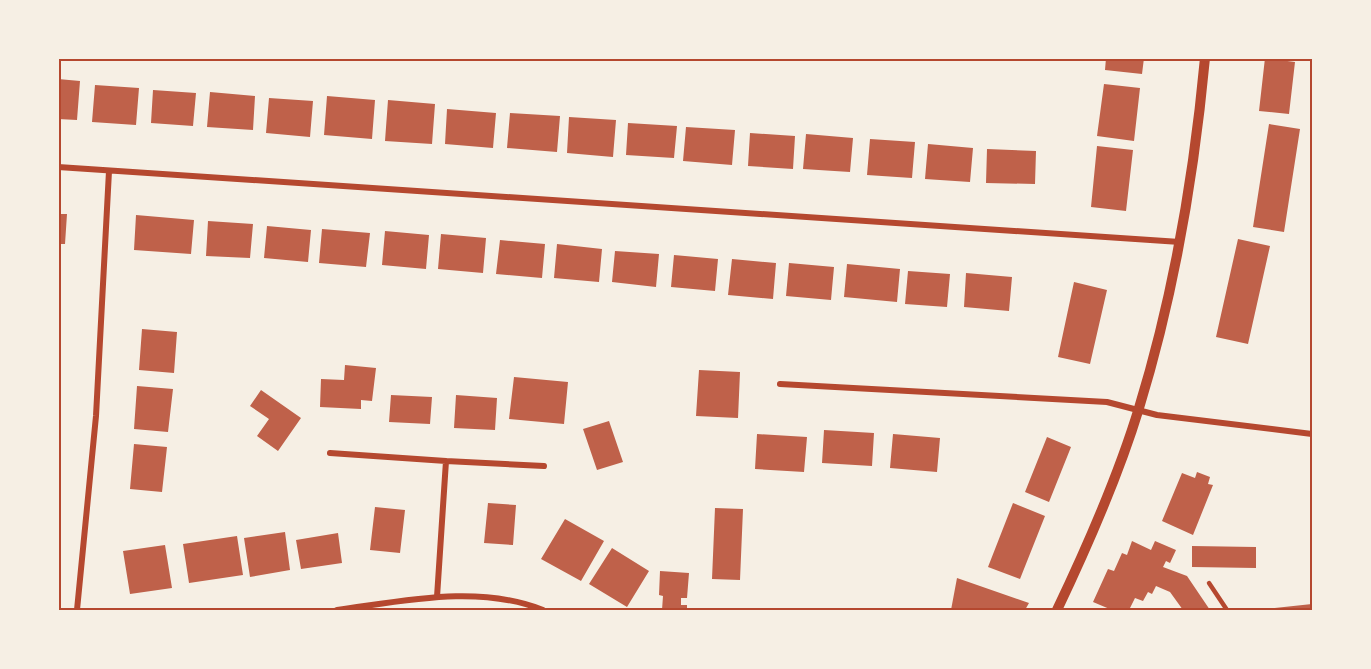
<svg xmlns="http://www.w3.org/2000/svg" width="1371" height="669" font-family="Spectral,serif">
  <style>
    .building { fill: #bf614a }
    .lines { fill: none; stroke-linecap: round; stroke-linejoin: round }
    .service { stroke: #b5482f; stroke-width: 4.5 }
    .minor { stroke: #b5482f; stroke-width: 6 }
    .tertiary { stroke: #b5482f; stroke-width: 10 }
    .neatline { fill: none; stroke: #b5482f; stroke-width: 2 }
  </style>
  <rect width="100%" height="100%" fill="#f6efe4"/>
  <!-- building -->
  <path class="building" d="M1106 58H1144L1142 74 1105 70Z
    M1265 58 1295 62 1289 114 1259 111Z
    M58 79 80 81 77 120 58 119Z
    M1104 84 1140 88 1134 141 1097 136Z
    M95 85 139 88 136 125 92 122Z
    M153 90 196 93 193 126 151 123Z
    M210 92 255 96 253 130 207 127Z
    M327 96 375 100 372 139 324 135Z
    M269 98 313 101 310 137 266 133Z
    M388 100 435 104 432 144 385 141Z
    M447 109 496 113 493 148 445 144Z
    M510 113 560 116 557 152 507 148Z
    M569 117 616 120 613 157 567 153Z
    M628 123 677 126 674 158 626 155Z
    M1269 124 1300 129 1284 232 1253 227Z
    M686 127 735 130 732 165 683 161Z
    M750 133 795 136 793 169 748 166Z
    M806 134 853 138 850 172 803 169Z
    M870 139 915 142 912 178 867 175Z
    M928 144 973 148 970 182 925 179Z
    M1097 146 1133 150 1126 211 1091 207Z
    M987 149 1036 151 1035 184 986 183Z
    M58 214H67L65 244H58Z
    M136 215 194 220 191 254 134 250Z
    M208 221 253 224 250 258 206 256Z
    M267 226 311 230 308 262 264 258Z
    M322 229 370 233 366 267 319 263Z
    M385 231 429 235 426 269 382 265Z
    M441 234 486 238 483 273 438 269Z
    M1238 239 1270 246 1248 344 1216 337Z
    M500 240 545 244 542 278 496 274Z
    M557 244 602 249 599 282 554 278Z
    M615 251 659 254 656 287 612 282Z
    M674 255 718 259 715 291 671 287Z
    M732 259 776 263 773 299 728 295Z
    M789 263 834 267 831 300 786 296Z
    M847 264 900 269 897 302 844 297Z
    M908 271 950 274 947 307 905 304Z
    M966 273 1012 277 1009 311 964 307Z
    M1074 282 1107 290 1090 364 1058 357Z
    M142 329 177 332 174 373 139 370Z
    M345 365 376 368 372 401 361 400V409L320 407 321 379 344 380Z
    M699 370 740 372 738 418 696 416Z
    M514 377 568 382 564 424 509 419Z
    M137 386 173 389 168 432 134 429Z
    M261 390 301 418 278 451 257 436 269 419 250 406Z
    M391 395 432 397 430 424 389 422Z
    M456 395 497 398 495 430 454 428Z
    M609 421 623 462 597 470 583 429Z
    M824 430 874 433 872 466 822 463Z
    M757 434 807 437 804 472 755 469Z
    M893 434 940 438 937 472 890 468Z
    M1047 437 1071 447 1049 502 1025 492Z
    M134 444 167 447 162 492 130 489Z
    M1197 472 1210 477 1208 484 1213 485 1193 535 1162 521 1182 473 1195 478Z
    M488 503 516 505 513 545 484 543Z
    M1013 503 1045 516 1020 579 988 567Z
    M375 507 405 510 400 553 370 550Z
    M715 508 743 509 740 580 712 579Z
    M565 519 604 541 581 581 541 559Z
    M285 532 290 570 250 577 244 538Z
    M338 533 342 563 301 569 296 540Z
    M237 536 243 575 189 583 183 544Z
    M1132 541 1151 550 1155 541 1176 550 1170 563 1166 561 1163 567 1187 576 1210 610H1183L1170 592 1156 586 1152 594 1148 592 1143 601 1135 598 1129 610H1112L1093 602 1108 569 1114 571 1122 553 1127 555Z
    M165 545 172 588 130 594 123 551Z
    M1192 546 1256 547V568L1192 567Z
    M612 548 649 571 627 607 589 584Z
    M660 571 689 573 687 598H681V605H687V610H662L663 596 659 595Z
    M957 578 1029 603 1025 610H951Z
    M1312 604V610H1266V609Z"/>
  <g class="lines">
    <!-- service -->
    <path class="service" d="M1209 583 1227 610"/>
    <!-- minor -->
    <path class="minor" d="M58 167 1180 242
      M780 384 1107 402 1157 415 1312 434
      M330 453 446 461 437 597
      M446 461 544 466
      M77 610 96 416 109 171
      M337 610C404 601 478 584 543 610"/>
    <!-- tertiary -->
    <path class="tertiary" d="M1057 610C1088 545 1118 477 1139 408 1174 294 1194 176 1205 58"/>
  </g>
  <!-- border -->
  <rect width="1371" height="669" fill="none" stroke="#f6efe4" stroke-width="120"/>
  <rect x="60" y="60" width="1251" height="549" class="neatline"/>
</svg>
